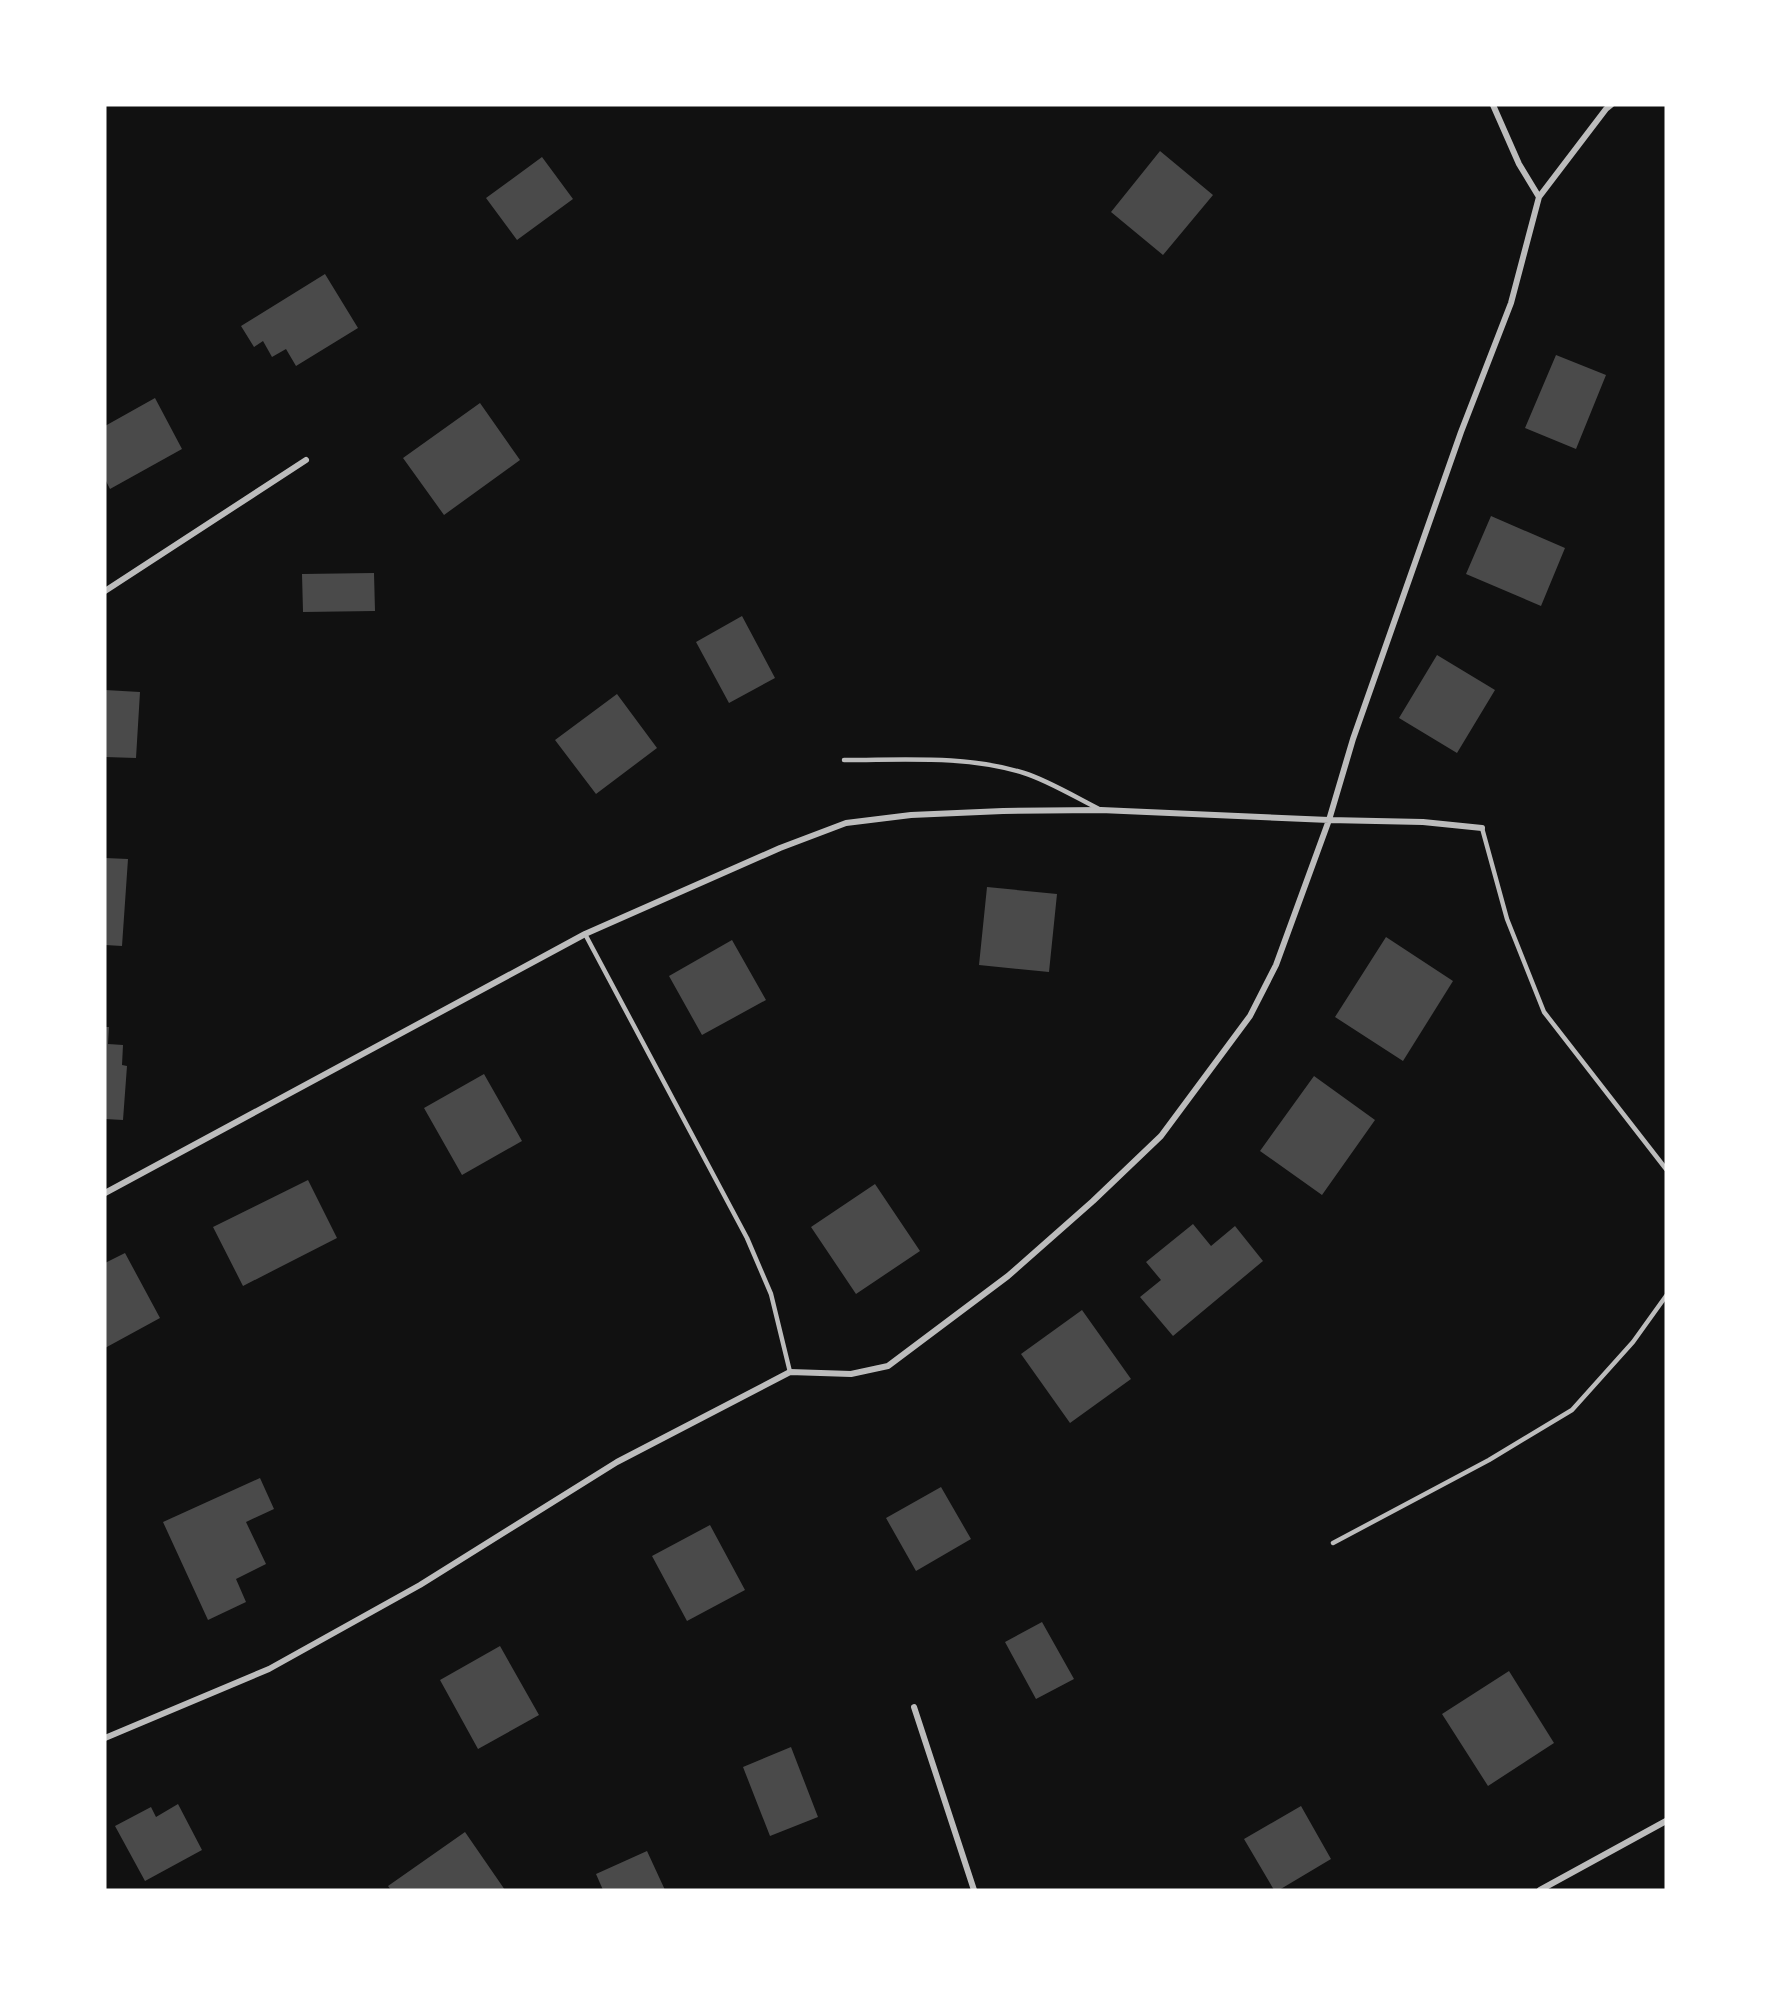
<svg xmlns="http://www.w3.org/2000/svg" width="1771" height="1995" font-family="'Open Sans',sans-serif">
  <style>
    .building { fill: #4a4a4a }
    .lines { fill: none; stroke-linecap: round; stroke-linejoin: round }
    .service { stroke: #bcbcbc; stroke-width: 4.5 }
    .minor { stroke: #bcbcbc; stroke-width: 6 }
  </style>
  <rect width="100%" height="100%" fill="#111"/>
  <!-- building -->
  <path class="building" d="M1160 151 1213 195 1163 255 1111 212Z
    M542 157 573 199 517 240 486 198Z
    M325 274 358 328 296 366 286 349 272 357 263 341 254 347 241 326Z
    M1556 355 1606 375 1576 449 1525 428Z
    M155 398 182 449 110 489 105 479V426Z
    M480 403 520 460 444 515 403 458Z
    M1491 516 1565 548 1541 606 1466 574Z
    M374 573 375 611 303 612 302 574Z
    M742 616 775 678 729 703 696 642Z
    M1437 655 1495 690 1457 753 1399 718Z
    M105 690 140 692 136 758 105 757Z
    M617 694 657 748 596 794 555 740Z
    M105 858 128 859 122 946 105 945Z
    M987 887 1057 894 1049 972 979 965Z
    M1386 937 1453 981 1403 1061 1335 1017Z
    M732 940 766 1000 702 1035 669 976Z
    M105 1027H109L108 1044 123 1045 122 1065 127 1066 123 1120 105 1119Z
    M484 1074 522 1141 462 1175 424 1108Z
    M1314 1076 1375 1120 1322 1195 1260 1151Z
    M308 1180 337 1238 243 1286 213 1227Z
    M875 1184 920 1251 856 1294 811 1227Z
    M1193 1224 1211 1246 1235 1226 1263 1261 1173 1336 1140 1297 1161 1280 1146 1262Z
    M125 1253 160 1318 105 1348V1263Z
    M1082 1310 1131 1379 1070 1423 1021 1354Z
    M260 1478 274 1509 246 1522 266 1564 236 1579 246 1602 208 1620 163 1522Z
    M941 1487 971 1539 916 1571 886 1518Z
    M710 1525 745 1590 687 1621 652 1556Z
    M1042 1622 1074 1679 1036 1699 1005 1642Z
    M500 1646 539 1715 478 1749 440 1680Z
    M1509 1671 1554 1743 1488 1786 1442 1714Z
    M791 1747 818 1817 770 1836 743 1767Z
    M178 1804 202 1850 145 1881 115 1826 151 1807 156 1817Z
    M1301 1806 1331 1859 1279 1890H1274L1244 1839Z
    M465 1832 505 1890H391L388 1886Z
    M647 1851 665 1890H603L596 1874Z"/>
  <g class="lines">
    <!-- service -->
    <path class="service" d="M844 760C904 760 966 755 1024 773 1047 780 1077 798 1099 809
      M1482 828 1507 919 1544 1012 1666 1169
      M585 934 747 1238 771 1294 790 1372
      M1333 1543 1489 1460 1572 1410 1633 1342 1666 1296"/>
    <!-- minor -->
    <path class="minor" d="M1493 105 1519 164 1539 197
      M105 591 306 460
      M105 1193 585 934 780 848 846 823 911 815 1003 811 1101 810 1329 820 1423 822 1482 828
      M914 1707 974 1890
      M105 1738 269 1669 420 1585 617 1462 790 1372 851 1374 888 1366 1008 1276 1093 1201 1161 1136 1250 1016 1276 965 1329 820 1353 739 1461 432 1511 303 1539 197 1606 109 1611 105
      M1540 1890 1666 1821"/>
  </g>
  <!-- border -->
  <rect width="1771" height="1995" fill="none" stroke="#ffffff" stroke-width="213"/>
</svg>
